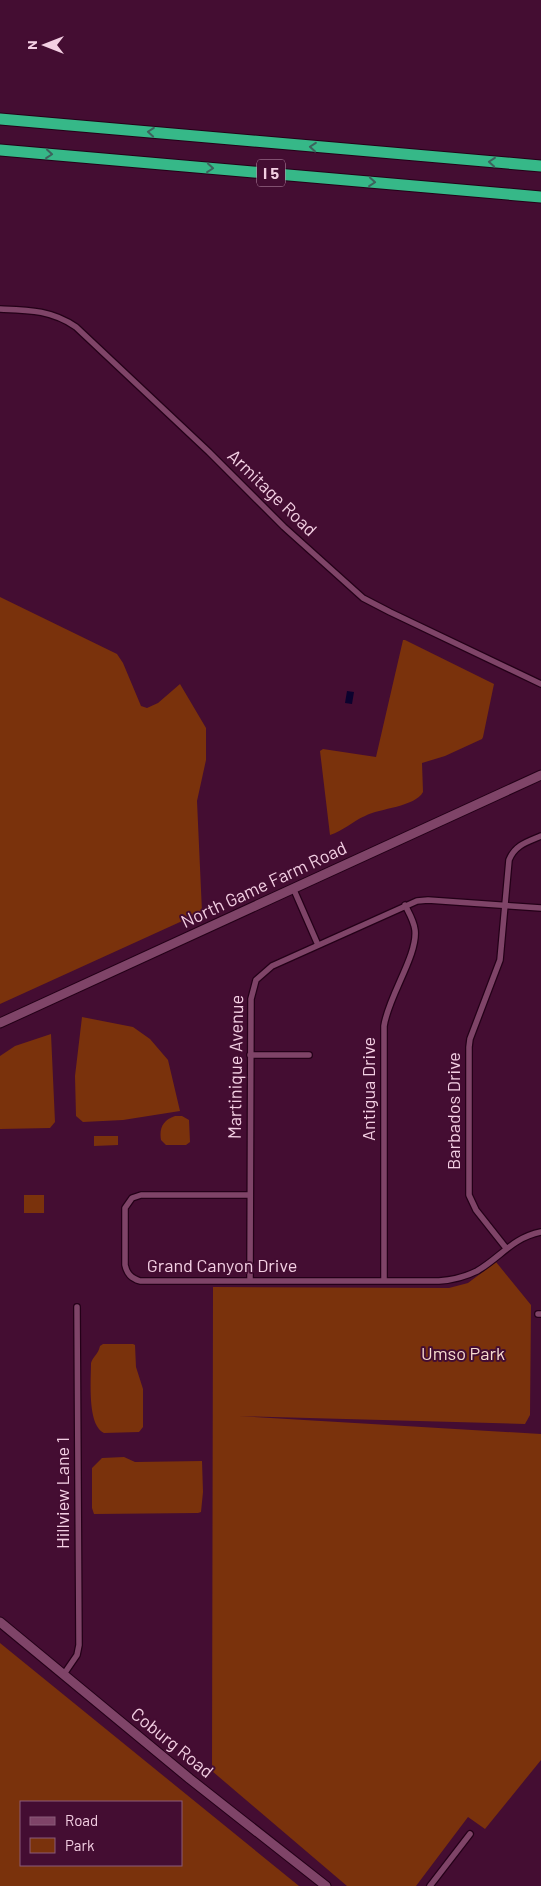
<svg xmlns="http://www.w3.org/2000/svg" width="541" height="1886" font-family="Barlow,sans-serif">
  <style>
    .green { fill: #7a320c; fill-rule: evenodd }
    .water { fill: #0c022e }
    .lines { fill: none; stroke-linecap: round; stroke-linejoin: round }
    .minor-casing { stroke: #240018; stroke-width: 8 }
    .secondary-casing { stroke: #240018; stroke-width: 11 }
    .motorway-casing { stroke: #240018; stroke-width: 13 }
    .minor { stroke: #7f4468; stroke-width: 5.5 }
    .secondary { stroke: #7f4468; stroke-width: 9 }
    .motorway { stroke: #36b888; stroke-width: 11 }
    .oneway { stroke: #3d625d }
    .labels { text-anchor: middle; stroke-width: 4; stroke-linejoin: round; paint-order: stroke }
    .shield { fill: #440d32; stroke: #be95ae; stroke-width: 1 }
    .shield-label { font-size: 16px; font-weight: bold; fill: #f3cfe3 }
    .street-label { font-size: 18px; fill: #f3cfe3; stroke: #440d32 }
    .park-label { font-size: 18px; fill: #f6dbd0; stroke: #440d32 }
  </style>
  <rect width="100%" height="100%" fill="#440d32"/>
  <!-- green -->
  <path class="green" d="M0 597 117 654 123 663 141 706 147 708 158 703 180 684 206 728V760L197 801 202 912 0 1004Z
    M403 640H405L494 684 483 737 482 739 445 756 422 763 423 792C415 807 380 808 365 816 353 821 343 831 330 835L320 751 323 749 376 757Z
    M82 1017 133 1027 150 1039 168 1060 180 1111 123 1120 83 1122 76 1116 75 1076Z
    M51 1034 55 1122 50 1128 0 1129V1056L15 1046Z
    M175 1116H182L189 1120 190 1142 186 1145H166L161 1140C159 1128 163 1120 175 1116Z
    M94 1136H118V1145L94 1146Z
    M24 1195H44V1213H24Z
    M496 1262 531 1305 530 1415 525 1424 239 1416 541 1434V1760L485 1829 468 1817 416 1886H347L212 1771 213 1287 449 1288 468 1283Z
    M103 1344H133L135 1345 136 1367 143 1389V1427L139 1432 104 1433C87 1425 91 1381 91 1363 93 1356 98 1355 100 1346Z
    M124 1457 135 1462 202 1461 203 1492 201 1512 198 1513 94 1514 92 1508V1468L102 1458Z
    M0 1643 299 1886H0ZM181 1802V1865H21V1802Z"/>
  <!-- water -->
  <path class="water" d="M347 691 354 692 352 704 345 703Z"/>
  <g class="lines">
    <!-- minor casing -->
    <g class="minor-casing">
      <path id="minor" d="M0 309C28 310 52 310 76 327L209 452 284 527 363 598 390 612 541 684
        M294 890 318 945
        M250 1055H309
        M250 1195H141L132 1198 125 1208V1265C127 1274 131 1278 140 1281H439C453 1280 465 1277 477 1271 501 1257 512 1238 541 1232
        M506 1248 476 1210 469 1195V1047L470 1039 500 960 509 860C515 845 527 842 541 836
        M250 1281 251 999 256 980 272 966 417 901 428 900 541 908
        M384 1281V1026C388 997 418 955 415 930 414 921 409 913 405 905
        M538 1314H541
        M64 1674 77 1655 79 1645 77 1307
        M430 1886 470 1834"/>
    </g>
    <!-- secondary casing -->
    <g class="secondary-casing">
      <path id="secondary" d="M0 1023 541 775
        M0 1622 190 1779 326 1886"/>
    </g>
    <!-- motorway casing -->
    <g class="motorway-casing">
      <path id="motorway" d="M0 119 541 166
        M0 150 541 197"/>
    </g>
    <!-- minor -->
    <use href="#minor" class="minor"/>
    <!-- secondary -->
    <use href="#secondary" class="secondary"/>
    <!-- motorway -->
    <use href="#motorway" class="motorway"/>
  </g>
  <!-- one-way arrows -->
  <defs><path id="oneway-chevron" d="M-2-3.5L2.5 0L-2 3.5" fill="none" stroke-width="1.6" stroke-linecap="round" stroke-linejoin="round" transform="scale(1.25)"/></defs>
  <g class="oneway">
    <use href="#oneway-chevron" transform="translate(151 132) rotate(-175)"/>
    <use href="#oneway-chevron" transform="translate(313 147) rotate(-175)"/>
    <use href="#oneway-chevron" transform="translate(49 154) rotate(5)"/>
    <use href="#oneway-chevron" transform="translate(492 162) rotate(-175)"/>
    <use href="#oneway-chevron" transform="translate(210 168) rotate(5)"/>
    <use href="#oneway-chevron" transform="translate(372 182) rotate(5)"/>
  </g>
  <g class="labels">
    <!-- shield labels -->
    <rect class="shield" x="257" y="159.5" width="28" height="27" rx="4"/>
    <g class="shield-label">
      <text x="271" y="179">I 5</text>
    </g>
    <!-- street labels -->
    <g class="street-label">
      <text transform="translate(272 493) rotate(44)" y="6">Armitage Road</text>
      <text transform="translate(264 885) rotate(-25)" y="6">North Game Farm Road</text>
      <text transform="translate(236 1067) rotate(-89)" y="6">Martinique Avenue</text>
      <text transform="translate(369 1089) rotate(-90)" y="6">Antigua Drive</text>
      <text transform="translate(454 1111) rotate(-90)" y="6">Barbados Drive</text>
      <text x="222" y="1272">Grand Canyon Drive</text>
      <text transform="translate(63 1493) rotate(-90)" y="6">Hillview Lane 1</text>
      <text transform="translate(172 1743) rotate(39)" y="6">Coburg Road</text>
    </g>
    <!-- park labels -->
    <g class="park-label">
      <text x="463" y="1360">Umso Park</text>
    </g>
  </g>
  <!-- legend -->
  <rect x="20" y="1801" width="162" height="65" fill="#440d32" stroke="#8a5b79"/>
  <rect x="30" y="1817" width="25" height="8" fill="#7f4468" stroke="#8a5b79"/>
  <text x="65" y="1826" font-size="15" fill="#f3cfe3">Road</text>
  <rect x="30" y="1838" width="25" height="15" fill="#7a320c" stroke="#8a5b79"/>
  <text x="65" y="1851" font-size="15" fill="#f3cfe3">Park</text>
  <!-- north arrow -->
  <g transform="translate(45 45) rotate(270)" stroke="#440d32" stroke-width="4" paint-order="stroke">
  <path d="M0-4L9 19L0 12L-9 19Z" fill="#f3cfe3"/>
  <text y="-8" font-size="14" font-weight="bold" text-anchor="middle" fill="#f3cfe3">N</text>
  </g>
</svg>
